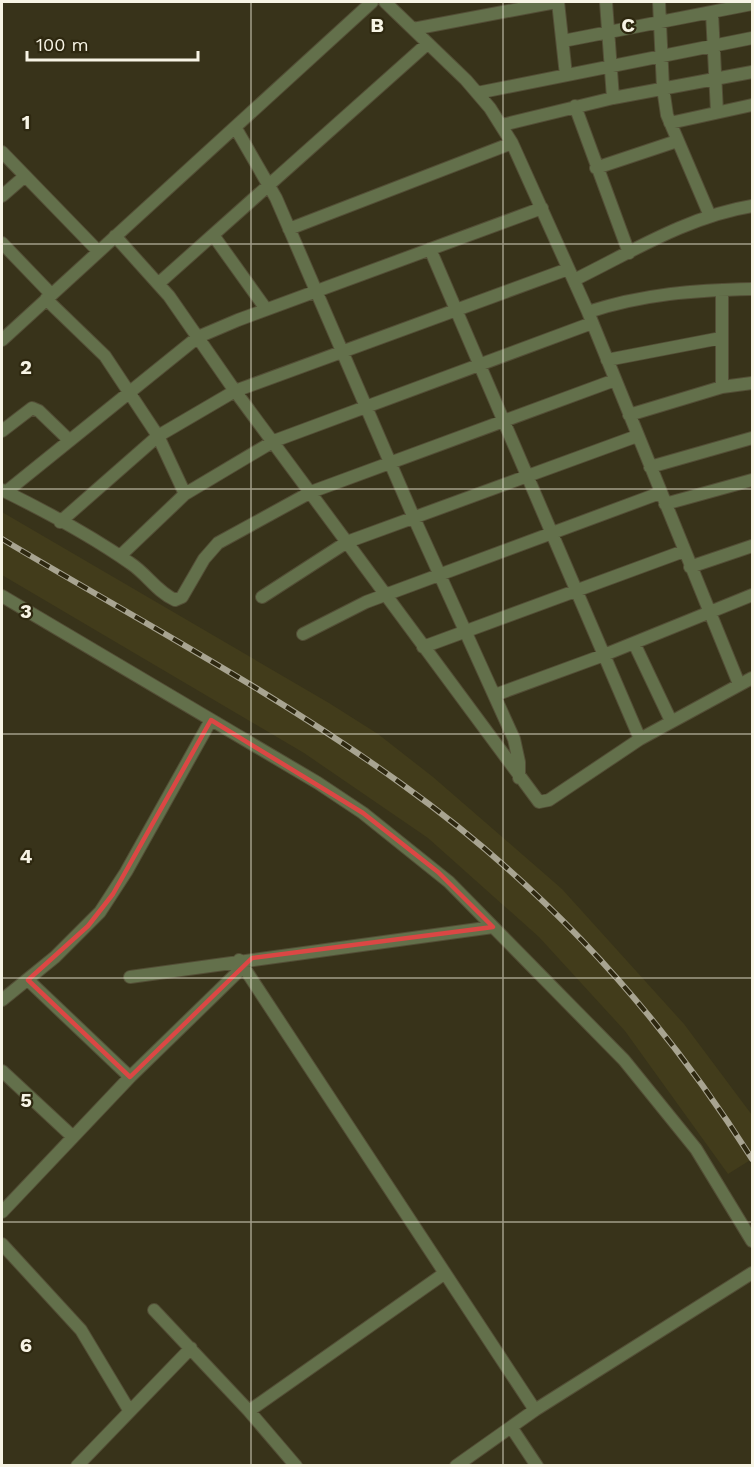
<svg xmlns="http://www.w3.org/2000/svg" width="754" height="1467" font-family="'Work Sans',sans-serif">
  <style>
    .built { fill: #423c1b }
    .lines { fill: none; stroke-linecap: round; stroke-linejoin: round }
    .minor-casing { stroke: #534e36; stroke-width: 14 }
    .minor { stroke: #63704b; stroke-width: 12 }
    .rail-casing { stroke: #a8a491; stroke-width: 6 }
    .rail { stroke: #2e2810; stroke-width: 4; stroke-dasharray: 11; stroke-linecap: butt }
    .marked { fill: none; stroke: #db4744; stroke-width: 4.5; stroke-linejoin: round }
    .grid { fill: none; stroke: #f7f4e5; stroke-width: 1.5; stroke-opacity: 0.55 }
    .grid-label { font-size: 20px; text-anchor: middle; font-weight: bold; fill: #f7f4e5; stroke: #2e2810; stroke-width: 4.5; stroke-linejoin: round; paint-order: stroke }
  </style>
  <rect width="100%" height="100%" fill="#38331a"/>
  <!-- built -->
  <path class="built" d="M2 512 329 703 378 734 433 777 562 889 684 1024 752 1115V1159L728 1174 625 1031 539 937 428 838 304 753 2 575Z"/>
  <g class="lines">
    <!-- minor casing -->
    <g class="minor-casing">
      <path id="minor" d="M385 2 466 80 490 108 512 143 588 312 739 684
        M558 2 566 75
        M606 2 613 98
        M659 2 663 88 667 115 710 216
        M712 13 717 112
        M413 29 556 2
        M563 41 752 4
        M477 93 752 38
        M575 106 629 253
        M670 123 752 105
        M502 125 613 98 752 72
        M235 127 276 198 414 518 514 739 519 762V778
        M2 152 98 251
        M596 168 677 141
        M2 196 25 176
        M289 229 512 143
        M213 235 266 309
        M115 236 169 296 235 391 539 802 549 800 640 739 752 678
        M2 243 51 294
        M430 249 640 739
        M574 280C631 252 689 216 752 206
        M159 283 427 44
        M46 299 105 356 158 436 185 494
        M588 312C643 294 695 290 752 289
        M2 340 372 2
        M607 360 721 338
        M722 387V290
        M629 415 722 387 752 383
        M2 431 32 408 39 411 69 440
        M650 467 752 438
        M2 490C45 511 90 535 130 563 147 574 156 591 175 600L182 597 204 559 218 543 311 492 615 380
        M6 492 198 337 238 320 542 208
        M665 504 752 480
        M60 522 158 436 235 391 568 269
        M120 556 185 494 274 441 592 323
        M690 567 752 546
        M2 596 318 783 363 813 449 882 624 1060 696 1149 752 1241
        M262 597 347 542 637 436
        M303 634 366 602 660 493
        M634 643 671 721
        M423 647 684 551
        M495 695 604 655 752 595
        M239 960 535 1410
        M130 977 493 927
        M28 980 130 1077
        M2 1000 55 957 100 912 126 872 211 720
        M2 1071 73 1137
        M2 1212 130 1077 243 967
        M2 1244 81 1330 129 1410
        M154 1310 249 1411 296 1466
        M249 1411 445 1273
        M511 1427 537 1466
        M77 1466 191 1348
        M456 1466 535 1410 752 1273"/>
    </g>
    <!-- minor -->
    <use href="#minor" class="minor"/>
    <!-- rail casing -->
    <g class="rail-casing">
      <path id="rail" d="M2 539C136 619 276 693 403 785 544 886 660 1013 752 1159"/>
    </g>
    <!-- rail -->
    <use href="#rail" class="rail"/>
  </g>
  <!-- marked area -->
  <path class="marked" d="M211 720 363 813 438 872 493 927 252 958 130 1077 28 980 88 926 113 894Z"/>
  <!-- grid -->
  <path class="grid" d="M251 2V1466M503 2V1466M2 244H752M2 489H752M2 734H752M2 978H752M2 1222H752"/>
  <g class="grid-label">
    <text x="377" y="32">B</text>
    <text x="628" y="32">C</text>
    <text x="26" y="129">1</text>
    <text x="26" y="374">2</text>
    <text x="26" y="618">3</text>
    <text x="26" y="863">4</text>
    <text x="26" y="1107">5</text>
    <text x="26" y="1352">6</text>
  </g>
  <!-- border -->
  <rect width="754" height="1467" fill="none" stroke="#f7f4e5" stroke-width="6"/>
  <!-- scale -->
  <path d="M27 51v9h171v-9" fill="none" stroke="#f7f4e5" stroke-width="3"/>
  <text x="36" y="51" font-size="18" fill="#f7f4e5" stroke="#2e2810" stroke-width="4.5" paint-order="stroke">100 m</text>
</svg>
